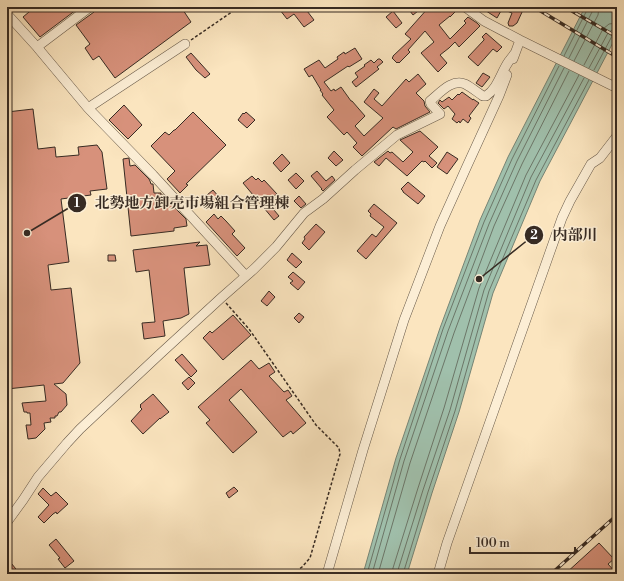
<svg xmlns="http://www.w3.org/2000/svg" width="624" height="581" font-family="'Libre Bodoni','Noto Serif JP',serif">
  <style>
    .water { fill: #a0c0ac; stroke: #768475 }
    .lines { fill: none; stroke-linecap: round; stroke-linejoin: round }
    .shore { stroke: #6c7668; stroke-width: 1 }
    .building { fill: #d7917b; stroke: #372b23 }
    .minor-casing { stroke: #685a4a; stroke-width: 10 }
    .path { stroke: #372b23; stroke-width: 1.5; stroke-dasharray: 3 2; stroke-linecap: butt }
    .minor { stroke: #fceed5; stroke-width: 9 }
    .rail-casing { stroke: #372b23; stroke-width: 3.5 }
    .rail { stroke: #fceed5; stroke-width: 2; stroke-dasharray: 6; stroke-linecap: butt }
    .leader { fill: none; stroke: #372b23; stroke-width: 1.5 }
    .callout-dot { fill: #372b23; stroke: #fceed5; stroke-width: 1.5 }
    .mark-label { font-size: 12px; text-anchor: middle; font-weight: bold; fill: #fff }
    .callout-label { font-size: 15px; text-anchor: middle; font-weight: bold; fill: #372b23; stroke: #fceed5; stroke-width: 3; stroke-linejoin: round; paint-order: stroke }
  </style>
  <rect width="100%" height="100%" fill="#fbe5bf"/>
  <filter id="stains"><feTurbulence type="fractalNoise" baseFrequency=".005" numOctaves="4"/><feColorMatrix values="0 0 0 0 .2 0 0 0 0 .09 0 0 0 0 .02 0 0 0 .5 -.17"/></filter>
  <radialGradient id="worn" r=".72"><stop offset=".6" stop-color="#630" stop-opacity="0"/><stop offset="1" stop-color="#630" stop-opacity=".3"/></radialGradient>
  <!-- water -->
  <path class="water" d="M585 7H617V35L540 181 493 293 459 412 432 493 407 574H363L396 458 440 328 480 220 508 157Z"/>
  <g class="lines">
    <!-- shore -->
    <path class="shore" d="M564 56 587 10 588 7
      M569 58 592 12 593 7
      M574 61 598 15 599 7
      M584 65 603 29 609 24 617 23
      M589 68 608 33 612 30 617 29
      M594 70 612 36 614 34H617
      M367 574 400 459 443 329 484 222 512 159 559 66
      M372 574 404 461 448 331 489 224 517 161 564 68
      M378 574 410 463 454 333 494 226 522 164 569 71
      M392 574 393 568 418 488 444 408 479 288 526 175 579 75
      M398 574V570L423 490 450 410 484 290 531 177 584 78
      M403 574 428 492 455 411 489 291 536 180 589 80"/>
  </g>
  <!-- building -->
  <path class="building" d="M35 7H80L40 37 23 17Z
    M96 7H181L191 22 115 78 99 56 93 60 85 48 90 44 76 25 94 12Z
    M283 7H304L314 20 304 27 294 14 287 19 280 10Z
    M407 7H423L413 15Z
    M429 7H454L457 10 450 17V16L439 25 450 39 466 23 464 21 468 17 477 23 480 26 459 47 455 42 449 48 440 55 447 63 438 72 421 53 434 42 425 31 408 50 410 52 399 63 398 62 397 63 392 58 393 57V56L411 39 405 34Z
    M480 7H516L523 10 517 23 513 26H509L508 23 512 13 502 9 497 18Z
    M393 11 402 23 396 28 386 17Z
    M486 33 502 47 497 52 493 49 478 66 468 57 484 40V39L482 37Z
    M355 48 362 59 349 67 348 66 324 82 331 91 334 89 335 91 341 87 351 101H352L365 116 355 126 364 136 383 118 364 102 374 89 379 93 374 99 382 106 406 79 409 82 418 74 426 84 416 93 424 101 425 106 430 112 396 129 393 127 362 156 353 147 357 143 347 132 344 135 327 117 334 110 322 95 323 94 320 90H321L312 75 309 77 304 69 319 60 325 68 338 59 337 57 344 52 345 54Z
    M191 53 210 74 205 78 196 70 186 57Z
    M378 59H380L383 62 377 67 379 69 356 87 352 82 358 77 355 73 365 66 364 65 371 60 374 63Z
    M483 73 490 77 482 87 476 83Z
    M462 92 473 100V99L479 103 469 116 471 118 468 123 463 119 460 123 459 121 457 123 452 119 455 114 448 106 444 109 438 103 440 100 442 102 449 97 452 100 458 94 459 95Z
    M124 105 142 125 128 139 109 120Z
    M33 109 38 149 55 147 56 157 79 155 78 147 97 145 102 152 107 189 90 191 91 195 61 199 69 262 48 265 51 290 71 288 80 363 63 383 54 384 66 394 67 405 61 412H59L57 416H55V418H50L51 422 44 423 45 429 36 438 28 439 26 425H31L30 413H27V412H24L22 403 46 401 44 385 7 389V112Z
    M193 112 226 145 186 184 188 185 180 193 167 179 175 171 174 170 151 146 165 132 169 135 174 130H175Z
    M246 112 255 120 247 128 238 120 243 113 244 114Z
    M420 131 438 147 429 156 437 163 432 168 425 161 424 162 422 161 407 176 386 158 379 166 374 162 388 151 390 153 392 152 403 162 413 152 400 140Z
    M334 151 343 160 336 166 328 158Z
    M447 152 458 159 447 174 437 167Z
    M282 154 290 163 281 172 273 163Z
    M129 158 130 166 135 165 149 179 150 181 151 184H153L154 193H161V195H164V198L165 197 166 199 167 203H170L186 219 187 226 174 228V231L131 236 123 159Z
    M317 171 326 181 332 176 335 180 323 191 321 189H322L311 176Z
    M296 173 304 181 296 189 288 180Z
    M252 176 256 180 258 178 262 182 264 180 277 194 274 196 281 204 274 210 279 216 274 220 243 183Z
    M408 182 425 196 418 204 403 192V191L401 189Z
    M213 190 219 197 213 203 207 195Z
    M299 196 306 204 301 208 294 201Z
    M374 204 397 223 366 259 357 251 372 234 376 237 384 227 370 216 371 214 368 211Z
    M214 214 218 219 221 216 226 221 235 231 232 234 245 248 237 256 206 222Z
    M316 224 325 232 309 250 302 243 305 239 304 237Z
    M200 242 196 246 207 245 210 265 184 268 189 314 181 318 163 321 165 336 144 339 142 323 155 322 149 270 136 272 133 250Z
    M292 253 302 262 296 268 287 260Z
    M108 255H115L116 261H108Z
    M293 272 305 282 298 290 290 283 293 281 288 277Z
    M269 291 275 297 267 306 261 301Z
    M299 313 304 317 299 323 294 318Z
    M233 315 251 335 223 360 203 338 210 331 212 333Z
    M182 354 197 371 191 377 175 360Z
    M251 360 259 369 269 363 275 372 269 376 284 392 288 390 292 396 286 400 306 423 293 434 291 431 283 437 241 389 229 400 257 432 233 453 206 423 210 420 198 407Z
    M189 377 195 383 188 390 182 383Z
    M153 394 169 412 160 419V418L143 434 131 421 142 409 140 407 141 406 140 405Z
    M234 487 238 491 229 498 226 493Z
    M43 488 51 496 56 492 68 504 57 514 56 512 53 514 44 523 38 517 49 505 38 494Z
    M56 539 74 561 65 568 58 559 60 558 49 545Z
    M599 543 614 559 608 564 617 574H565Z
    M7 558 20 574H7Z"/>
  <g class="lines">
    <!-- minor casing -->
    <g class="minor-casing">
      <path id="minor" d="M465 7 484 21 520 40 617 88
        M7 14 37 47 88 108 153 175 246 276
        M37 47 90 7
        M513 59 520 40
        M88 108 185 44
        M7 522 23 500 38 477 67 443 80 429 160 354 221 298 254 269 276 247 304 213 323 199 355 170 397 135 440 114 431 104 430 101C439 94 452 78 465 84 471 87 477 92 483 96H486C498 88 501 72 509 61 511 58 513 56 515 53
        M327 574 363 450 404 320 440 226 467 166 499 96 507 75
        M438 574 447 543 562 218 570 201 591 164 600 158 617 136"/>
    </g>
    <!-- path -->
    <path class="path" d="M191 40 239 7
      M226 303 249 329 316 425 339 448 340 454 310 558 302 567 293 574"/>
    <!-- minor -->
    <use href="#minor" class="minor"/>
    <!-- rail casing -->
    <g class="rail-casing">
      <path id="rail" d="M534 7 617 57
        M565 7 617 37
        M551 574 617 515"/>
    </g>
    <!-- rail -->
    <use href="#rail" class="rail"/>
  </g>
  <!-- callouts -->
  <path class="leader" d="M27 233L77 203M479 279L534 235"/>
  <g class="callout-dot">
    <circle cx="27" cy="233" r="4"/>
    <circle cx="479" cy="279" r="4"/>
    <circle cx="77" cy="203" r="10"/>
    <circle cx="534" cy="235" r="10"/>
  </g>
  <g class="mark-label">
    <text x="77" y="207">1</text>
    <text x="534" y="239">2</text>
  </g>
  <g class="callout-label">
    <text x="192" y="208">北勢地方卸売市場組合管理棟</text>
    <text x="575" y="240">内部川</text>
  </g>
  <!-- margin -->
  <rect width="624" height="581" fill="none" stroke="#fbe5bf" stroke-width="24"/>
  <rect x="8" y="8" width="608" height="565" fill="none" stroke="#372b23" stroke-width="2"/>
  <rect x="12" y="12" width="600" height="557" fill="none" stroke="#372b23"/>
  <!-- scale -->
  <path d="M470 547v6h105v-6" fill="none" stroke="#372b23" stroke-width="2"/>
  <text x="476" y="547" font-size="12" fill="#372b23" stroke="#fceed5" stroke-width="3" paint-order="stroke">100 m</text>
  <rect width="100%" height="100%" filter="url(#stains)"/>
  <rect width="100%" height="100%" fill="url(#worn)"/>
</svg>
